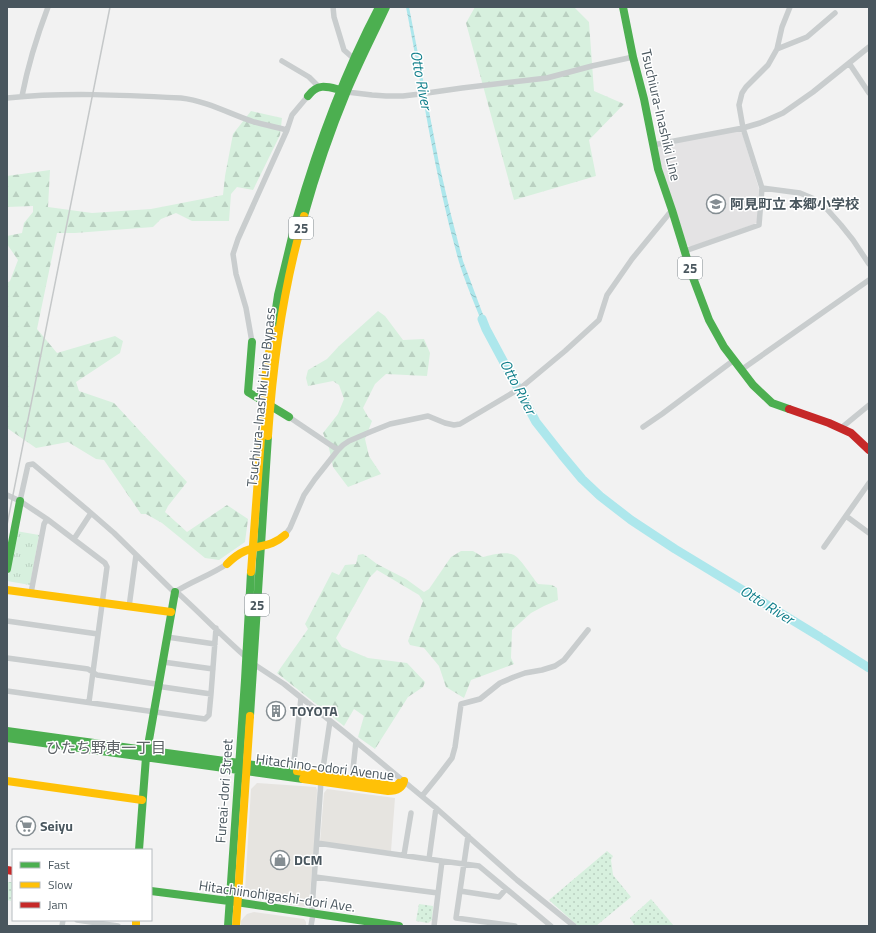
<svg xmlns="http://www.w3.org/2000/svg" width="876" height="933" font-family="'Titillium Web','Noto Sans JP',sans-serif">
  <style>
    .commercial { fill: #e6e4e0 }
    .education { fill: #e4e3e4 }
    .grass { fill: url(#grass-dots) }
    .forest { fill: url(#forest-firs) }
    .park { fill: url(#park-tufts) }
    .water { fill: url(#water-waves) }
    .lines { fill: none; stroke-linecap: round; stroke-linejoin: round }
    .river { stroke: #ade7ec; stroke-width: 9 }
    .street { stroke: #c9cdce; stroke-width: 5.5 }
    .fast { stroke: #4caf50; stroke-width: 8 }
    .slow { stroke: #ffc107; stroke-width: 8 }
    .jam { stroke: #c62828; stroke-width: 8 }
    .rail { stroke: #c5c8c9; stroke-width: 1.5 }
    .labels { text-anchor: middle; stroke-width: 3; stroke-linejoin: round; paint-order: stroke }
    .shield { fill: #fff; stroke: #80898e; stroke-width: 1 }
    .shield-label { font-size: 13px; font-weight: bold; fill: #49565e }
    .street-label { font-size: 14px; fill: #49565e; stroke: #fff }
    .poi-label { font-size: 14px; font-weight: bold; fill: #49565e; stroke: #fff; text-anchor: start }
    .water-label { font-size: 15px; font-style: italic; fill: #107f8b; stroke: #fff }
    .neighbourhood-label { font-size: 15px; fill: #5d6266; stroke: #fff }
  </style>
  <defs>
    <pattern id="grass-dots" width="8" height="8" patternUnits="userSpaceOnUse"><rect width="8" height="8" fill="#d7f0de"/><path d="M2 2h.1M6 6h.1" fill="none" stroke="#bad0c1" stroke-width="1.8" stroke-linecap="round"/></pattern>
    <pattern id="forest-firs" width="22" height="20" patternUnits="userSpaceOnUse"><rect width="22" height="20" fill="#d7f0de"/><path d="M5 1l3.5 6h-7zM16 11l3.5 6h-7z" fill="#bad0c1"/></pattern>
    <pattern id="park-tufts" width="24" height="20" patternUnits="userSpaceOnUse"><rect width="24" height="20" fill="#d7f0de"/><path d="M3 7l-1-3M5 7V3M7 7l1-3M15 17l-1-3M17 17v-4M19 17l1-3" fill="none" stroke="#bad0c1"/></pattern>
    <pattern id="water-waves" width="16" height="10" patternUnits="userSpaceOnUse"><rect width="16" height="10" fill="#ade7ec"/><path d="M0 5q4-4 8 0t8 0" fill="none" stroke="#8fbec2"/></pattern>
  </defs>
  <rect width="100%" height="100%" fill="#f2f2f2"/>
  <!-- commercial -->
  <path class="commercial" d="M257 783 316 787 317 790 316 826 309 904 305 907 253 899 245 890 251 789Z
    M327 789 395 798 391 851 320 842 324 793Z
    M254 912 304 919 306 922V926H241V921L244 917 247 914Z"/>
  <!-- education -->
  <path class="education" d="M736 130 742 133 759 189 757 223 690 247 687 245 661 166 656 147Z"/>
  <!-- grass -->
  <path class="grass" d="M607 851 613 856 611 860 613 875 631 897 596 926H578L549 900Z
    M7 882H13L11 901 7 900Z
    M651 899 674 926H635L630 918Z
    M419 904 433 906 432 920 428 923 416 921Z"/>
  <!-- forest -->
  <path class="forest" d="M475 7H574L589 22 594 91 624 104 589 140 596 176 514 200 466 23Z
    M251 111 282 118 280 135 253 190 237 187 231 194 229 221H192L176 213 161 219 153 227 75 233H57L37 329 57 353 115 336 123 341 120 353 76 382 79 391 114 403 187 482 168 506 165 512 187 532 227 505 248 519 245 542 219 560 205 558 162 523 146 514H141L104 460 96 459 68 442 36 448 7 428V283L10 281 18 260 7 244V236L22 233 24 223 33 212V206L7 207V176L50 170 48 207 92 213 151 209 223 195 225 176 233 134Z
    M378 311 385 316 403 340 424 339 430 353 427 376 386 374 375 384 363 408 368 417 372 421 365 439 369 456 381 474 348 487 333 467 329 448 323 433 338 414 344 399 339 385 333 381 308 386 306 378 308 370 327 359 339 346Z
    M461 551H473L483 557C491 555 506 551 514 555 521 559 532 577 538 584L552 585 557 588 558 600 544 606 531 613 512 630 511 658 514 664 471 680 464 698 446 687 439 666 424 648 410 645 408 641 423 601 419 595 377 570 370 577 336 638 342 647 368 658 407 663 425 682 423 687 408 697 375 749 358 737 364 716 354 709 344 726 277 673 308 629 305 624 332 572 339 575 345 565 356 564 358 555 363 554 369 558 377 564 406 579 424 592 429 589 451 557Z"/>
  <!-- park -->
  <path class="park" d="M16 531 39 535 30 585 7 581Z"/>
  <!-- water -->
  <path class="water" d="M406 7H409L439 163 450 211 463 261 488 328 485 330C476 307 466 285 459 262 435 179 423 92 406 7Z"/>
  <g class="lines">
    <!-- river -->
    <path class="river" d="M482 319 486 329 536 422 562 455 582 479 600 496 631 520 675 549 820 637
      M823 639 869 668"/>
    <!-- street -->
    <path class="street" d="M333 7 334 17 344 50 353 58
      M777 49 807 37 835 13
      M282 61 309 77 319 87
      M849 63 869 93
      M347 92 372 95 386 96H403L420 94 462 88 547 78 592 66 633 57
      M22 96C28 65 37 36 48 7
      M7 98C65 92 123 95 181 98 207 101 230 114 254 122 265 125 276 127 287 130
      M653 145 743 128 760 123 783 113 813 92 869 47
      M762 188 800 193 812 198 825 207 841 225 853 240 869 264
      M685 251 759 225 762 188 743 128 739 105 742 93 746 87 768 65 777 49 782 27 790 7
      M252 342 246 308 236 274 233 254 238 239 287 130 292 115 308 96
      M741 370 869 280
      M289 417 338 450
      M643 427 662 414 734 360
      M841 428 869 405
      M7 495 20 501 47 519 105 563 107 567 89 702
      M20 501 28 465 33 464 91 513 114 533 173 591 179 594C202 615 223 637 246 657
      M846 516 869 533
      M285 535 290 528 304 495 315 479 338 450 343 445 349 441 370 432 390 424 428 416 445 423 454 425 460 424 514 392 523 386 565 351 599 320 607 295 632 259 672 210
      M74 539 91 513
      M824 547 869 483
      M175 592C192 581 211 575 227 564
      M31 593 44 524 47 519
      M129 607 136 555
      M7 621 98 634
      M167 637 215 644
      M7 658 88 669 97 675 156 684 163 687 211 694
      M163 662 213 669
      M252 663 284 684 348 735 436 808 517 880 574 926
      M7 691 205 719 209 715 211 694 216 628
      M293 770 301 698
      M322 775 330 721
      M352 779 356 741
      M422 796 439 775 452 758 455 747 461 704 480 699 500 683 514 677 525 673 542 670 555 666 564 660 588 630
      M468 836 456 918 515 926
      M317 843 442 861 434 926
      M404 855 411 813
      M429 859 436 808
      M442 861 479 866 551 926
      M315 877 438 893
      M460 891 499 897 506 889
      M77 920 118 926
      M62 926 63 920
      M311 926 313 914 312 909 321 781"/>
    <!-- fast -->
    <path class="fast" d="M623 7 633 57 644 99 658 169 672 210 692 275 709 320 724 347 753 385 772 403 789 409
      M308 96C319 81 330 88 345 91
      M304 216C316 173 330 132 347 91 359 62 373 35 386 7
      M297 217C318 144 344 74 379 7
      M273 329 278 295 293 233
      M252 342 248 392 289 417
      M7 569 20 501
      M250 716 268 436
      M7 731 297 771
      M7 738 303 779
      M139 850 146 757 175 592
      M151 891 229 901 399 926
      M228 926 245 680 251 572"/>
    <!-- slow -->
    <path class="slow" d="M268 436C273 362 283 288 304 216
      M227 564C232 559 238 554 245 551 261 544 270 548 285 535
      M251 572 266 371 273 329
      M7 590 171 612
      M297 771 393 786H397L399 783
      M303 779 388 791C396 791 402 789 404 781
      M7 781 142 800
      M136 920V926
      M236 926 250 716"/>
    <!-- jam -->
    <path class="jam" d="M789 409 829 423 851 433 869 450
      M7 870 13 871"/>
    <!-- rail -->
    <path class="rail" d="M7 525 110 7"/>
  </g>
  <!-- icons -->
  <defs>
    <g id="school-ring" transform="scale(1)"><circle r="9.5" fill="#fff" stroke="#848d92" stroke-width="1.5"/><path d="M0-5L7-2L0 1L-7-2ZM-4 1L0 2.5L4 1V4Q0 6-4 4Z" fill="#848d92"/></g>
    <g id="building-ring" transform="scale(1)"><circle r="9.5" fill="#fff" stroke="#848d92" stroke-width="1.5"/><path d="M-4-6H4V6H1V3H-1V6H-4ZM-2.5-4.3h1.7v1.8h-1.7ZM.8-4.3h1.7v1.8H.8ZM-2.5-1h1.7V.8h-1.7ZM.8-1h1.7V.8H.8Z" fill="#848d92"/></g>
    <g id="supermarket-ring" transform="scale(1)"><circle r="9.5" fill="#fff" stroke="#848d92" stroke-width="1.5"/><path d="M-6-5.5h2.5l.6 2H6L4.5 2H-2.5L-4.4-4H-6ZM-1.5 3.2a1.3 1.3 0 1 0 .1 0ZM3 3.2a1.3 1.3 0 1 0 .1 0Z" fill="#848d92"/></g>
    <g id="shop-ring" transform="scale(1)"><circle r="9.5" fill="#fff" stroke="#848d92" stroke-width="1.5"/><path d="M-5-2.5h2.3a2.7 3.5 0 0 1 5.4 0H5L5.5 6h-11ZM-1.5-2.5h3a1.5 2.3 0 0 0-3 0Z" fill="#848d92"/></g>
  </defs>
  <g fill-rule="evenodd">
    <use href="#school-ring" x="716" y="204"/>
    <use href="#building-ring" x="276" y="711"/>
    <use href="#supermarket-ring" x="26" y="826"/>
    <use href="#shop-ring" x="280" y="860"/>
  </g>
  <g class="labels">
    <!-- shield labels -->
    <g class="shield">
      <rect x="289" y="217" width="24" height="22" rx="3"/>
      <rect x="678" y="257" width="24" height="22" rx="3"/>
      <rect x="245" y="594" width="24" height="22" rx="3"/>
    </g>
    <g class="shield-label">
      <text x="301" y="233">25</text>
      <text x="690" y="273">25</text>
      <text x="257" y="610">25</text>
    </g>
    <!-- street labels -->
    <g class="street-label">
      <text transform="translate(661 115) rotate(77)" y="5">Tsuchiura-Inashiki Line</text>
      <text transform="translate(261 397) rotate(-84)" y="5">Tsuchiura-Inashiki Line Bypass</text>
      <text transform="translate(325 767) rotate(7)" y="5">Hitachino-odori Avenue</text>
      <text transform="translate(224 791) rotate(-86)" y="5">Fureai-dori Street</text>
      <text transform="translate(277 896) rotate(8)" y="5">Hitachiinohigashi-dori Ave.</text>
    </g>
    <!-- poi labels -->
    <g class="poi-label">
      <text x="730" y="209">阿見町立 本郷小学校</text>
      <text x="290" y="716">TOYOTA</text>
      <text x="40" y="831">Seiyu</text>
      <text x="294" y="865">DCM</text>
    </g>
    <!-- water labels -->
    <g class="water-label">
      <text transform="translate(421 80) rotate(79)" y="5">Otto River</text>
      <text transform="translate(518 387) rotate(62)" y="5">Otto River</text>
      <text transform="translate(767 605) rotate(32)" y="5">Otto River</text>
    </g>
    <!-- neighbourhood labels -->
    <g class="neighbourhood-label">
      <text x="106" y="753">ひたち野東一丁目</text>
    </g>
  </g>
  <!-- border -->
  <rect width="876" height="933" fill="none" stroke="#49565e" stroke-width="16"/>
  <!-- legend -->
  <rect x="12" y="849" width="140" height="72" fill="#ffffff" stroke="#b6bbbf"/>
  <rect x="20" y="862" width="20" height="6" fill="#4caf50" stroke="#b6bbbf"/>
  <text x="48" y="869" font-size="12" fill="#49565e">Fast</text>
  <rect x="20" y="882" width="20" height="6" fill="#ffc107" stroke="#b6bbbf"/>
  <text x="48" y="889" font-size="12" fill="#49565e">Slow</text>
  <rect x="20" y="902" width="20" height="6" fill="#c62828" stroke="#b6bbbf"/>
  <text x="48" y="909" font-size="12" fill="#49565e">Jam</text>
</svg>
